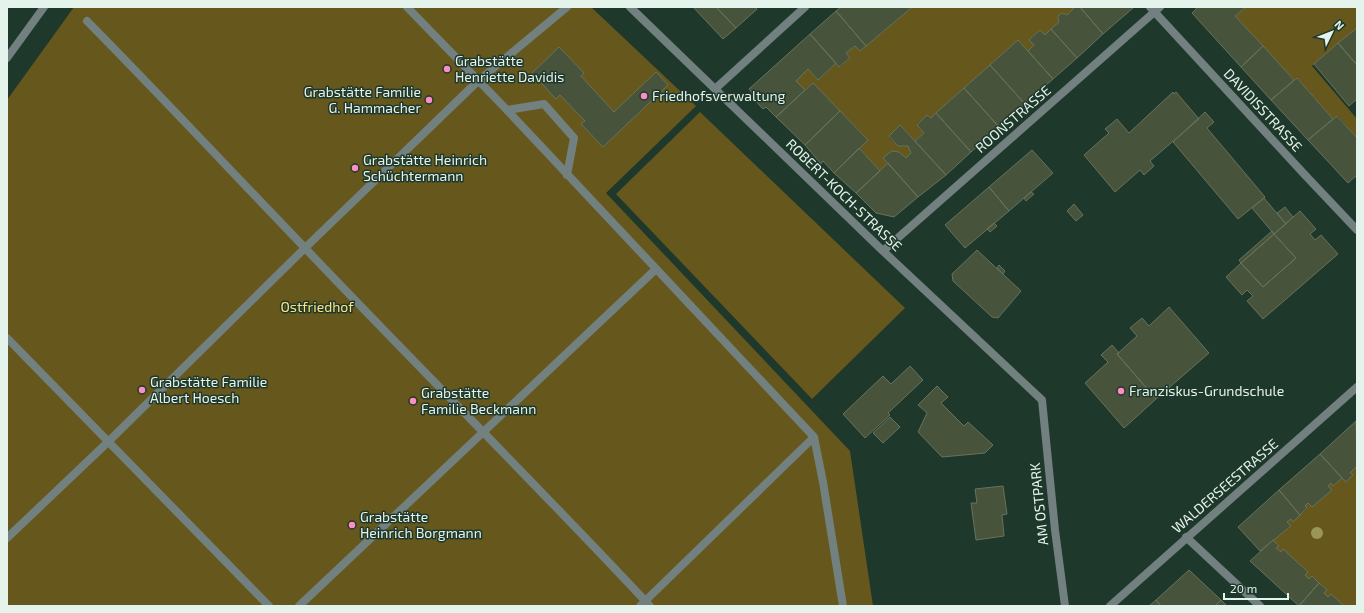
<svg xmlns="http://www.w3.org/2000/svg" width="1364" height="613" font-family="'Exo 2',sans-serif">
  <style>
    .green { fill: #66571d }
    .building { fill: #48533c; stroke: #67735b }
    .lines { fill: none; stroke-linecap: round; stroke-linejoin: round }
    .service { stroke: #728080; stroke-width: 8 }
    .minor { stroke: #728080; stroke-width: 8 }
    .tertiary { stroke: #728080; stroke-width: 8 }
    .tree { fill: #9a965a }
    .poi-dot { fill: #fb8fc4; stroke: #1f382c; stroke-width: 1.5 }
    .labels { text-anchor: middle; stroke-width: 3; stroke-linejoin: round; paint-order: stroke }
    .poi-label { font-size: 14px; fill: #e4f3eb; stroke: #1f382c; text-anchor: start }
    .street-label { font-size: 14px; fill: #e4f3eb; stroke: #1f382c }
    .park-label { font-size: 14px; fill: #ffe380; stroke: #1f382c }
  </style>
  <rect width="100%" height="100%" fill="#1f382c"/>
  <!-- green -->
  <path class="green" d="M74 7H591L696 106 606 193 850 451 873 606H7V100Z
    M910 7H1075L1067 15 1062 13 1058 16 1059 22 1045 35 1040 30 1029 40 1034 45 1028 51 1018 40 931 118 927 115 917 124 924 133 915 141 900 125 889 137 898 146H908L911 153 906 158 899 152 892 151 884 158 888 163 880 171 859 148 868 140 813 83 805 90 796 81 808 69 818 80 836 63 840 67 850 58 846 53 855 46 860 51 911 8Z
    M1246 7H1357V28L1312 66 1357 119V138L1338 116 1333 119 1297 78 1294 80 1235 16Z
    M700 112 905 308 812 399 616 194Z
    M1357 466V606H1344L1331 594 1328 597 1324 593 1327 590 1312 576 1309 579 1305 575 1308 572 1283 550 1281 552 1276 548 1278 546 1273 540 1291 526 1287 522 1291 519 1293 521 1307 509 1305 506 1308 503 1312 507 1331 490 1328 486 1331 483 1333 486 1342 478 1346 482 1353 475 1350 473Z"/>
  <!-- building -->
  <path class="building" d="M693 7H716L736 28 723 39Z
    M716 7H755L757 9 736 28Z
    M841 7H910L911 8 866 46 836 11Z
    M1075 7H1080L1103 34 1077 58 1051 29 1059 22 1058 16 1062 13 1067 15Z
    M1080 7H1132L1133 8 1103 34Z
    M1198 7H1246L1235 16 1263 46 1241 67 1192 13Z
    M836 11 866 46 860 51 855 46 846 53 850 58 839 67 810 34Z
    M1357 28V65L1338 43Z
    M1051 29 1077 58 1053 79 1028 51 1034 45 1029 40 1040 30 1045 35Z
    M810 34 836 63 818 80 808 69 796 81 805 90 776 117 766 107 763 109 751 96 753 94 749 89Z
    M1018 40 1053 79 1025 104 990 65Z
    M1338 43 1357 65V99L1349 106 1314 64Z
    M1263 46 1294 80 1271 100 1241 67Z
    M559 47 584 73 581 76 614 112 656 72 668 85 603 147 581 124 585 121 560 95 556 99 532 73Z
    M990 65 1025 104 999 127 964 88Z
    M1297 78 1333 119 1308 140 1271 100Z
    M813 83 840 111 805 145 776 117Z
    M964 88 999 127 971 152 936 113Z
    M1173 92 1174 94 1176 92 1199 119 1150 161 1154 166 1144 175 1140 170 1115 192 1084 155 1109 133 1105 129 1117 119 1129 133Z
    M840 111 868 140 834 173 823 161 821 164 805 145Z
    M1205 112 1214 122 1207 128 1265 197 1238 219 1173 142Z
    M936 113 971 152 946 175 915 141 924 133 917 125 927 115 931 118Z
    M1337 116 1357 138V175L1348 183 1308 140Z
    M900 125 946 175 918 197 883 158 892 151 899 152 906 158 911 153 908 146H898L889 136Z
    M859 148 880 171 856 193 834 173Z
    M1032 150 1053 173 1009 211 989 187Z
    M888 163 918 197 894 217 876 213 856 193Z
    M989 187 1009 211 965 248 945 225Z
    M1031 192 1034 194 1026 201 1024 198Z
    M1264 198 1286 224 1274 234 1252 208Z
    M1074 204 1083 215 1076 221 1067 211Z
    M1285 207 1293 217 1286 224 1277 213Z
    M1300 211 1316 229 1310 234 1315 240 1321 235 1338 254 1263 319 1247 301 1253 296 1247 290 1242 295 1226 277 1241 263 1263 287 1296 258 1274 234Z
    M994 223 997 226 990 232 987 229Z
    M1272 231 1274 234 1241 263 1239 260Z
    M1274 234 1296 258 1263 287 1241 263Z
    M977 250 1021 291 998 318 992 317 953 281 952 274Z
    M999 265 1005 271 1003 274 997 268Z
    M1169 307 1209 353 1156 399 1117 354 1137 336 1130 328 1142 318 1149 326Z
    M1112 345 1119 353 1117 354 1156 399 1124 428 1085 383 1108 362 1101 355Z
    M910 366 923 380 888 413 890 415 865 438 843 414 883 376 891 384Z
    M937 386 948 397 941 403 964 426 968 422 993 445 985 453 942 457 918 432 927 413 918 405Z
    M890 417 900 427 883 443 873 433Z
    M1356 421 1357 466 1350 473 1353 475 1346 482 1320 454Z
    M1320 454 1342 478 1333 486 1331 483 1328 486 1332 490 1312 507 1308 503 1305 506 1307 508 1300 515 1279 490Z
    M1003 486 1007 514 1002 515 1004 536 976 540 971 503H977L975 489Z
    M1279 490 1300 515 1293 522 1291 519 1287 522 1291 526 1260 551 1238 527Z
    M1273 540 1279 546 1276 548 1281 552 1283 549 1308 572 1305 575 1309 579 1312 576 1319 583 1299 606 1250 561Z
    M1189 570 1221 600 1215 606H1161L1156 600Z
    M1319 583 1327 590 1324 593 1328 597 1331 594 1344 606H1299Z
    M1156 600 1161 606H1149Z
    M1221 600 1227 606H1215Z"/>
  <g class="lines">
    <!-- service -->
    <path class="service" d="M407 7 507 110 814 437 823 482 843 606
      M87 21C161 96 232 172 305 248 419 368 537 485 650 606
      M507 110 544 104 574 138 567 175
      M1305 175 1357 230
      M7 338 269 606
      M7 538 109 441 305 248 478 81 567 7
      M299 606 656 269
      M640 606 814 437"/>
    <!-- minor -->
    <path class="minor" d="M630 7 883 251 1042 400 1055 530 1065 606
      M1150 7 1305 175
      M715 89 805 7
      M883 251 1160 7
      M1186 537 1260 606
      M1110 606 1357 387"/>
    <!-- tertiary -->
    <path class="tertiary" d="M7 58 44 7"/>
  </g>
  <!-- trees -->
  <circle class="tree" cx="1317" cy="533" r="6"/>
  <!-- markers -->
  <g class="poi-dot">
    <circle cx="447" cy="69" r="4"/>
    <circle cx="644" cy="96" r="4"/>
    <circle cx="429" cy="100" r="4"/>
    <circle cx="355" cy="168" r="4"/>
    <circle cx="142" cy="390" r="4"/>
    <circle cx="1121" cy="391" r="4"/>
    <circle cx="413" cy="401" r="4"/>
    <circle cx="352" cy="525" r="4"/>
  </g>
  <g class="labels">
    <!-- poi labels -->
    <g class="poi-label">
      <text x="455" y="66">Grabstätte<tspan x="455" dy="16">Henriette Davidis</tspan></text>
      <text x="421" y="97" text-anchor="end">Grabstätte Familie<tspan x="421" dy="16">G. Hammacher</tspan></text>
      <text x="652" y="101">Friedhofsverwaltung</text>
      <text x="363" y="165">Grabstätte Heinrich<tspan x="363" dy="16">Schüchtermann</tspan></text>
      <text x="150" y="387">Grabstätte Familie<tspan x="150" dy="16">Albert Hoesch</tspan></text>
      <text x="1129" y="396">Franziskus-Grundschule</text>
      <text x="421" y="398">Grabstätte<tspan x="421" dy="16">Familie Beckmann</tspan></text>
      <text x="360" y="522">Grabstätte<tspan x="360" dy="16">Heinrich Borgmann</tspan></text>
    </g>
    <!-- street labels -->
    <g class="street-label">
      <text transform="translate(1263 110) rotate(47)" y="5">DAVIDISSTRASSE</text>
      <text transform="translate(1013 119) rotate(-41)" y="5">ROONSTRASSE</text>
      <text transform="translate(844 195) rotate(44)" y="5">ROBERT-KOCH-STRASSE</text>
      <text transform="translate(1225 486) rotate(-41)" y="5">WALDERSEESTRASSE</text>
      <text transform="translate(1039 504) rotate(-96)" y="5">AM OSTPARK</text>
    </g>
    <!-- park labels -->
    <g class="park-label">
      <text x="317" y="312">Ostfriedhof</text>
    </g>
  </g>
  <!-- border -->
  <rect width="1364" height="613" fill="none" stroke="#e4f3eb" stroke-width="16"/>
  <!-- north arrow -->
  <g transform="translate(1332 32) rotate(47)" stroke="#1f382c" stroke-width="3" paint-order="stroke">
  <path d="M0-3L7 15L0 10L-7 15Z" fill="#e4f3eb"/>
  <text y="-6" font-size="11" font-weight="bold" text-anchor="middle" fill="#e4f3eb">N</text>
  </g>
  <!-- scale -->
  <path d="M1224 593v6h64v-6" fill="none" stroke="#e4f3eb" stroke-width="2"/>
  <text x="1230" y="593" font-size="12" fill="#e4f3eb" stroke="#1f382c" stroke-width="3" paint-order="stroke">20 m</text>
</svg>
